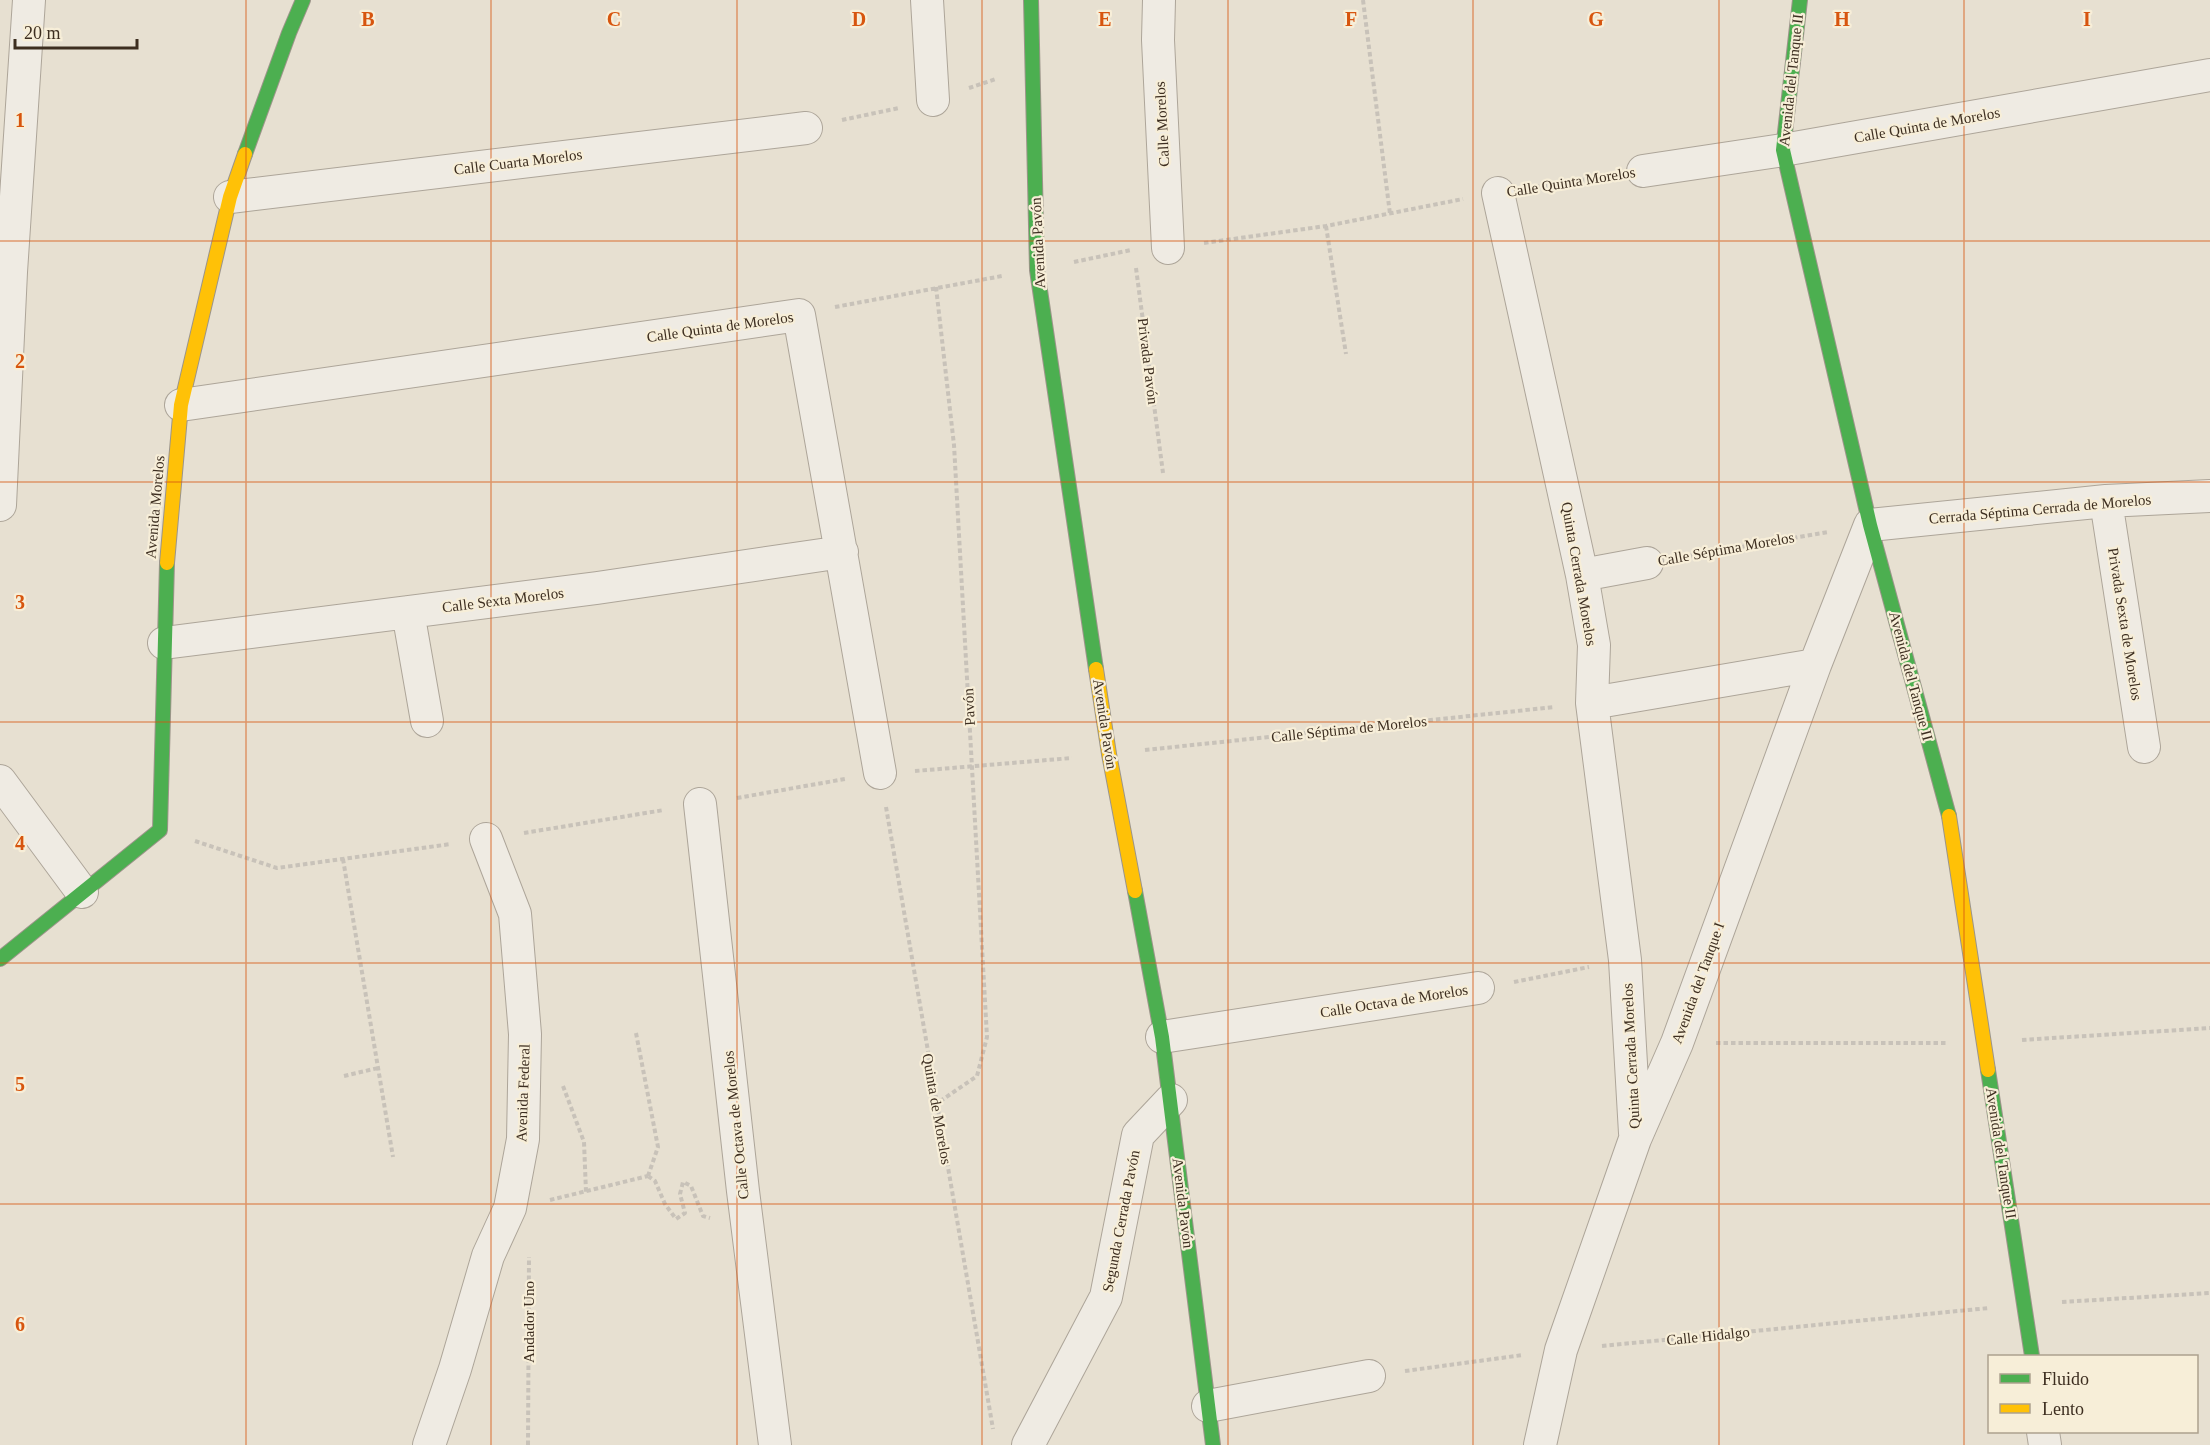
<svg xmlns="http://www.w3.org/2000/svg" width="2210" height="1445" font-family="'Times New Roman',serif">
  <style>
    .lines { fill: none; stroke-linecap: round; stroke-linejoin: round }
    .street-casing { stroke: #ada599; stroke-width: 34 }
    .fast-casing { stroke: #9c958a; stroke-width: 16 }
    .slow-casing { stroke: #9c958a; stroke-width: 16 }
    .path { stroke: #c8c2b9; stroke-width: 4; stroke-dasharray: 4.5 3; stroke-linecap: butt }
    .street { stroke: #efebe3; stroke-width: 32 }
    .fast { stroke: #4caf50; stroke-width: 14 }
    .slow { stroke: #ffc107; stroke-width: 14 }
    .grid { fill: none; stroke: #d7550e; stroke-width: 1.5; stroke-opacity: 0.55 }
    .labels { text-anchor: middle; stroke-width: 4.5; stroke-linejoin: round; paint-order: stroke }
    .street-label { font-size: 15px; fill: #3d2e20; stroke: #f7eed8 }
    .grid-label { font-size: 20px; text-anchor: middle; font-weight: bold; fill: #d7550e; stroke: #f7eed8; stroke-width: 4.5; stroke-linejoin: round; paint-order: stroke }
  </style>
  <rect width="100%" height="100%" fill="#e7e0d1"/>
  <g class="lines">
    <!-- street casing -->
    <g class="street-casing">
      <path id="street" d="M927 0 933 100
        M1159 0 1158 40 1168 248
        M1643 171 1783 150 2210 75
        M1498 193 1582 575 1594 645 1592 703 1625 960 1635 1133
        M230 197 806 128
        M181 405 799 315 880 773
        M2106 501 2144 747
        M0 505 11 272 29 0
        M1582 575 1647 563
        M408 612 427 721
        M164 643 597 588 842 552
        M1592 703 1815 665
        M0 781 82 892
        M700 804 743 1191 775 1445
        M1162 1037 1478 988
        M1208 1406 1369 1376
        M2043 1432 2045 1445
        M429 1445 455 1369 488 1256 510 1208 523 1139 525 1034 515 914 486 839
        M1028 1445 1106 1297 1138 1135 1171 1100
        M1540 1445 1561 1350 1635 1139 1677 1043 1815 665 1870 525 2106 501 2210 496"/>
    </g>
    <!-- fast casing -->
    <g class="fast-casing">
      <path id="fast" d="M1031 0 1037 270 1096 669
        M1800 0 1783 150 1870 525 1949 816
        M245 154 289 33 303 0
        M1135 891 1162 1037 1213 1445
        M0 959 160 830 167 563
        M1988 1070 2032 1356"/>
    </g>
    <!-- slow casing -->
    <g class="slow-casing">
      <path id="slow" d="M167 563 181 405 230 197 245 154
        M1096 669 1109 754 1135 891
        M1949 816 1988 1070"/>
    </g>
    <!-- path -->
    <path class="path" d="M1363 0 1390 214
      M969 88 996 79
      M842 120 899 108
      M1535 187 1608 176
      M1326 226 1346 354
      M1204 243 1326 226 1463 199
      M1074 262 1131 250
      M1136 268 1163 473
      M936 287 954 445 987 1037 977 1076 936 1104
      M835 307 1002 276
      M1682 557 1828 532
      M1145 750 1555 707
      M915 771 1072 758
      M737 798 845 779
      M886 807 993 1429
      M524 833 664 810
      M195 841 277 868 451 844
      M343 859 393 1157
      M1514 982 1589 967
      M636 1033 658 1147 648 1176
      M2022 1040 2210 1028
      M1716 1043H1946
      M344 1076 378 1068
      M563 1086 584 1142 586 1192
      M648 1176 655 1181 665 1204 676 1219 685 1213 680 1194 683 1182 691 1186 703 1216 710 1218
      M550 1200 648 1176
      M2062 1302 2210 1293
      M1602 1346 1989 1308
      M1405 1371 1523 1355
      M528 1445 529 1257"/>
    <!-- street -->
    <use href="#street" class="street"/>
    <!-- fast -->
    <use href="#fast" class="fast"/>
    <!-- slow -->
    <use href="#slow" class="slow"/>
  </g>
  <!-- grid -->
  <path class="grid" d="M246 0V1445M491 0V1445M737 0V1445M982 0V1445M1228 0V1445M1473 0V1445M1719 0V1445M1964 0V1445M0 241H2210M0 482H2210M0 722H2210M0 963H2210M0 1204H2210"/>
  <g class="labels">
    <!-- street labels -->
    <g class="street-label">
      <text transform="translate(1791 80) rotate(-84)" y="5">Avenida del Tanque II</text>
      <text transform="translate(1162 124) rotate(-93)" y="5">Calle Morelos</text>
      <text transform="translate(1927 125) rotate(-10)" y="5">Calle Quinta de Morelos</text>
      <text transform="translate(518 162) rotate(-7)" y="5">Calle Cuarta Morelos</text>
      <text transform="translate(1571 182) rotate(-9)" y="5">Calle Quinta Morelos</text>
      <text transform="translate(1038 243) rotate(-93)" y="5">Avenida Pavón</text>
      <text transform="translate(720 327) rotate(-8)" y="5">Calle Quinta de Morelos</text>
      <text transform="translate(1148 361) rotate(83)" y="5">Privada Pavón</text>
      <text transform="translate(155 507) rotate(-85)" y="5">Avenida Morelos</text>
      <text transform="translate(2040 509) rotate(-5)" y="5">Cerrada Séptima Cerrada de Morelos</text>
      <text transform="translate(1726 549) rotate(-10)" y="5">Calle Séptima Morelos</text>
      <text transform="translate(1579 574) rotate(80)" y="5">Quinta Cerrada Morelos</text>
      <text transform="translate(503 600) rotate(-7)" y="5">Calle Sexta Morelos</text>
      <text transform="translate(2125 624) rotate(81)" y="5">Privada Sexta de Morelos</text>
      <text transform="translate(1911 676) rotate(75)" y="5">Avenida del Tanque II</text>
      <text transform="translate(969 707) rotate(-93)" y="5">Pavón</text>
      <text transform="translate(1105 724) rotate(81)" y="5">Avenida Pavón</text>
      <text transform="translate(1349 729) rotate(-6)" y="5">Calle Séptima de Morelos</text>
      <text transform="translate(1698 983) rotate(-70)" y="5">Avenida del Tanque I</text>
      <text transform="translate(1394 1001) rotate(-9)" y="5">Calle Octava de Morelos</text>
      <text transform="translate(1631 1056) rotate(-93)" y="5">Quinta Cerrada Morelos</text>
      <text transform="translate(523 1093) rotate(-88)" y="5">Avenida Federal</text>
      <text transform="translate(937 1109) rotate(80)" y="5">Quinta de Morelos</text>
      <text transform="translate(736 1125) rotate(-96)" y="5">Calle Octava de Morelos</text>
      <text transform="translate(2001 1153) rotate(81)" y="5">Avenida del Tanque II</text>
      <text transform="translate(1183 1203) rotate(83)" y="5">Avenida Pavón</text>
      <text transform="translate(1121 1221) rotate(-79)" y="5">Segunda Cerrada Pavón</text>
      <text transform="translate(529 1322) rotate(-90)" y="5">Andador Uno</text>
      <text transform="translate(1708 1336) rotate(-6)" y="5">Calle Hidalgo</text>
    </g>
  </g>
  <g class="grid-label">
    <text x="368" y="26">B</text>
    <text x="614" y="26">C</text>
    <text x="859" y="26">D</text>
    <text x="1105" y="26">E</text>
    <text x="1351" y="26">F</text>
    <text x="1596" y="26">G</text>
    <text x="1842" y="26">H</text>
    <text x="2087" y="26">I</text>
    <text x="20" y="127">1</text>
    <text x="20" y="368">2</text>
    <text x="20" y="609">3</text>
    <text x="20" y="850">4</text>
    <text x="20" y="1091">5</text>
    <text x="20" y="1331">6</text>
  </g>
  <!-- legend -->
  <rect x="1988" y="1355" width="210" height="78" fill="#f7eed8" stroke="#ada18e" stroke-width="1.5"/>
  <rect x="2000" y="1374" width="30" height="9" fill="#4caf50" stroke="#ada18e" stroke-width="1.5"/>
  <text x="2042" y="1385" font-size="18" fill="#3d2e20">Fluido</text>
  <rect x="2000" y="1404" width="30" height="9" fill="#ffc107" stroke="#ada18e" stroke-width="1.5"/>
  <text x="2042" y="1415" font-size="18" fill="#3d2e20">Lento</text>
  <!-- scale -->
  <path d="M15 39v9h122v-9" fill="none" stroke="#3d2e20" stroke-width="3"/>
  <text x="24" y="39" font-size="18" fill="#3d2e20" stroke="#f7eed8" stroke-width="4.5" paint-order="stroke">20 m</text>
</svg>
